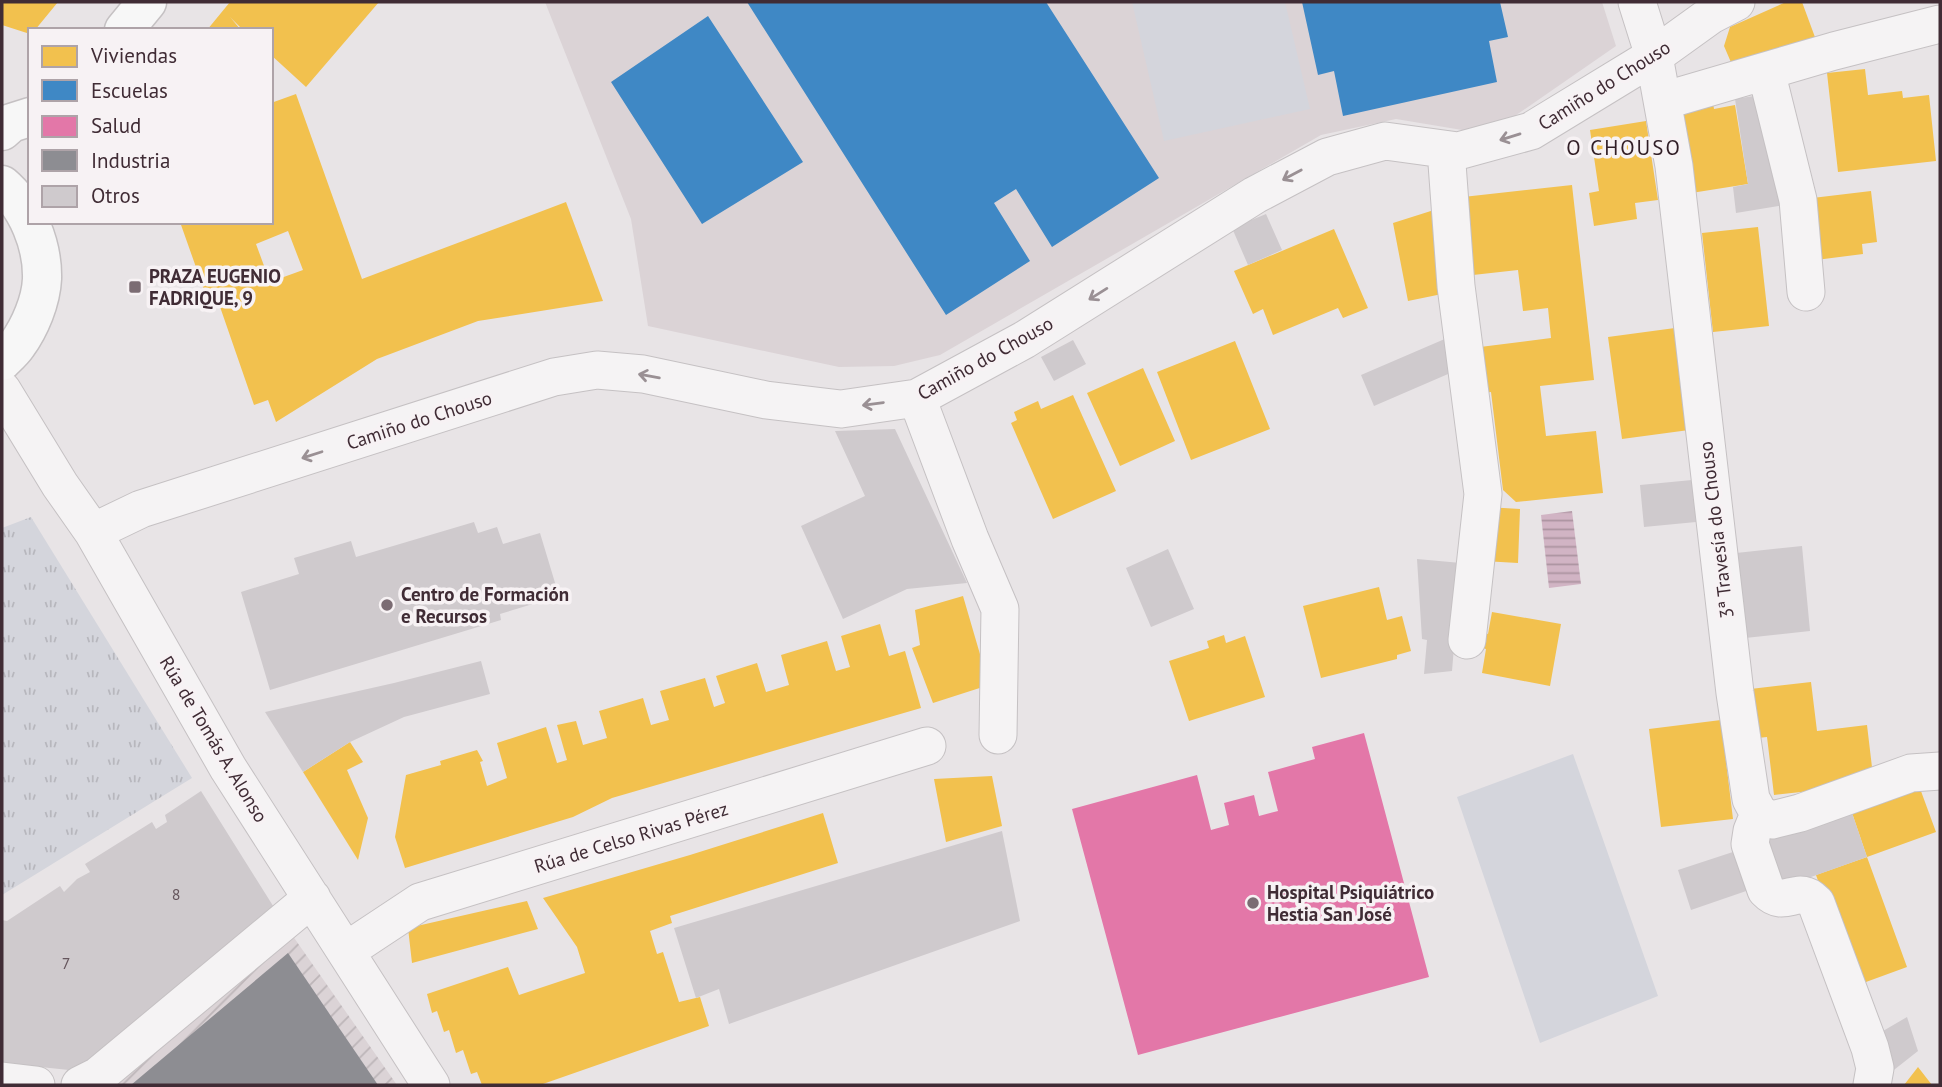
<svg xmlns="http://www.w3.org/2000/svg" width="1942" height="1087" font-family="'PT Sans',sans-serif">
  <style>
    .built { fill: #dbd3d6 }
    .industrial { fill: url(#industrial-furrows) }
    .park { fill: url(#park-tufts) }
    .pitch { fill: #d4d5dc }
    .water { fill: url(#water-rules) }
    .homes { fill: #f2c14e; fill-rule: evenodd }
    .schools { fill: #3f88c5 }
    .health { fill: #e377a8 }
    .industry { fill: #8d8d92 }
    .building { fill: #cfcacd }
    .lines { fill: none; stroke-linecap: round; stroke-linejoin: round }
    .minor-casing { stroke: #c5c1c3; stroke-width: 39 }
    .primary-casing { stroke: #c5c1c3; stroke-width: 41 }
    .minor { stroke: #f5f3f4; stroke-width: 37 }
    .primary { stroke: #f7f7f7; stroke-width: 38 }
    .oneway { stroke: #9a9094 }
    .poi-dot { fill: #7b6c73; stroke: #f7f2f4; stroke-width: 2.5 }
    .labels { text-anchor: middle; stroke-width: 7; stroke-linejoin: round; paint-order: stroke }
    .number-label { font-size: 16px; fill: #65555c }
    .street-label { font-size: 19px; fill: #402c35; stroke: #f7f2f4 }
    .poi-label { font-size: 19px; font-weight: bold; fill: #402c35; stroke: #f7f2f4; text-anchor: start }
    .neighbourhood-label { font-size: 21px; letter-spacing: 2px; fill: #311e26; stroke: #f7f2f4 }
  </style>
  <defs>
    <pattern id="industrial-furrows" width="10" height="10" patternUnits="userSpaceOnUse" patternTransform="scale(1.75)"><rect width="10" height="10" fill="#dbd3d6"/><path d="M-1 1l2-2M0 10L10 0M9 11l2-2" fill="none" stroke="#bdb5b8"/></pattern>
    <pattern id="park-tufts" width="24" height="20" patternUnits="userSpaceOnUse" patternTransform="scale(1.75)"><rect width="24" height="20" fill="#d4d5dc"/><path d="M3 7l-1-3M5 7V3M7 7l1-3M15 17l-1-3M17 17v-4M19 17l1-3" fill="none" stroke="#b7b7bd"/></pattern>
    <pattern id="water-rules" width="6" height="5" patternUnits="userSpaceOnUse" patternTransform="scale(1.75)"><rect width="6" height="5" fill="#d1b4c4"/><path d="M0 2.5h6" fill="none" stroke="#ab93a0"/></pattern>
  </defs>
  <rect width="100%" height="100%" fill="#e8e4e6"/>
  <!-- built -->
  <path class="built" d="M545 2H1602L1616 46 1496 129 1462 130 1396 119 1321 135 940 355 894 366 839 367 648 326 631 219Z"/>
  <!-- industrial -->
  <path class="industrial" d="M290 932 397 1085H111Z"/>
  <!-- park -->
  <path class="park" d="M31 517 192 778 2 895V528Z"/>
  <!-- pitch -->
  <path class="pitch" d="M1132 2H1285L1310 109 1164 141Z
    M1573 754 1658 996 1540 1043 1457 797Z"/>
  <!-- water -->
  <path class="water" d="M1572 511 1581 584 1549 588 1541 515Z"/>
  <!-- homes -->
  <path class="homes" d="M2 2H58L35 30H30V34L2 25Z
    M230 2H379L306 87 271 55V30H243L230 17 241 30H207Z
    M1786 2H1802L1819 48 1736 74 1724 46 1730 27Z
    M1865 69 1868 95 1902 91 1903 98 1929 95 1936 161 1838 172 1827 73Z
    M296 94 362 279 566 202 603 301 478 321 377 359 276 422 268 400 254 405 218 301 209 304 180 222H271V103ZM288 231 303 270 270 282 256 244Z
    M1713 103 1714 109 1735 105 1748 184 1685 194 1673 115Z
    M1646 121 1658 200 1635 203 1637 219 1594 226 1589 193 1599 191 1590 130Z
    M1572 185 1594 380 1540 386 1546 436 1596 431 1603 493 1516 502 1503 490 1491 392 1477 394 1472 348 1551 338 1548 308 1523 311 1518 270 1464 276 1454 198Z
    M1871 191 1877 242 1862 244 1863 254 1816 260 1804 199Z
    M1434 210 1442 294 1408 301 1393 223Z
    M1758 227 1769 326 1713 332 1702 233Z
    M1334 229 1368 308 1343 318 1338 308 1273 335 1263 309 1253 314 1234 271Z
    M1675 328 1689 430 1622 439 1608 337Z
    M1235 341 1270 429 1191 460 1157 372Z
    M1143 368 1175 441 1120 466 1087 393Z
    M1073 395 1116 491 1053 519 1011 423 1017 420 1014 412 1038 401 1041 409Z
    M1487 507 1520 509 1518 563 1483 561Z
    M1379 587 1387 620 1402 616 1411 651 1397 655V659L1321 678 1303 606Z
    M963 596 989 685 933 703 912 648 920 645 915 610Z
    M1492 612 1561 624 1550 686 1482 673 1486 649 1479 647 1482 632 1488 634Z
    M880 624 889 656 905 651 921 708 612 798 573 817 405 868 395 837 406 775 441 765 440 761 477 750 483 761 480 762 487 786 507 778 497 743 546 727 557 763 567 760 557 725 576 721 583 745 607 738 599 711 643 698 651 725 669 720 660 691 705 678 714 707 725 703 716 676 757 663 766 692 789 685 781 655 827 641 836 671 850 667 841 636Z
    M1224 635 1226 643 1245 636 1265 697 1189 721 1169 661 1209 648 1207 641Z
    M1811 682 1817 731 1867 725 1874 784 1774 795 1767 737 1748 739 1742 690Z
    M1721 720 1733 819 1661 827 1649 729Z
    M350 742 363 762 347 770 368 818 358 860 303 772Z
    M992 776 1002 826 946 842 934 779Z
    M1918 783 1936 832 1867 857 1850 807Z
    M823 813 838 863 670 916 672 923 650 931 657 954 663 952 679 1002 700 997 709 1026 540 1085H482L477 1072 471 1074 463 1050 456 1053 449 1030 444 1032 437 1011 432 1013 427 994 508 967 519 995 585 973 577 947 543 898 690 855Z
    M1867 857 1907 967 1855 986 1816 875Z
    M527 901 538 929 412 963 408 928Z
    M1918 1067 1932 1085H1904Z"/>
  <!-- schools -->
  <path class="schools" d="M747 2H1046L1159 178 1052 247 1016 189 994 203 1030 261 946 315Z
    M1302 2H1500L1508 37 1489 41 1497 82 1343 116 1334 71 1318 75Z
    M708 16 803 162 702 224 611 82Z"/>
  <!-- health -->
  <path class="health" d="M1364 733 1429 977 1138 1055 1072 809 1197 775 1211 830 1229 825 1224 803 1254 795 1259 816 1278 811 1268 772 1315 759 1312 747Z"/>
  <!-- industry -->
  <path class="industry" d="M288 953 378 1085H131Z"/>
  <!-- building -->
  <path class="building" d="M1767 94 1785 205 1736 213 1733 187 1748 184 1735 99Z
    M1266 214 1282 250 1248 265 1232 228Z
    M1447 338 1455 371 1374 406 1361 375Z
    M1073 340 1086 364 1054 381 1041 357Z
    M895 429 967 583 907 589 843 619 801 526 865 496 835 431Z
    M1692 480 1696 522 1644 527 1640 485Z
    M474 522 478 533 497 527 503 544 540 533 559 596 500 614 501 620 270 690 241 592 299 574 294 558 351 541 356 557Z
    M1802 546 1810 631 1736 639 1727 554Z
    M1168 549 1194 609 1151 627 1126 568Z
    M1417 559 1461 563 1452 671 1424 674 1427 640 1422 639Z
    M481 661 490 694 404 717 350 742 303 772 265 712 394 683Z
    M201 791 275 909 96 1058 69 1070 2 1063V920L7 921 60 886 64 892 77 879 90 872 85 864 152 822 156 829 167 822 165 815Z
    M1850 807 1867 857 1772 891 1755 841Z
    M1002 831 1020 921 729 1024 719 989 696 998 674 928Z
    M1739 850 1752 889 1691 910 1678 870Z
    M1907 1017 1918 1051 1885 1077 1871 1038Z"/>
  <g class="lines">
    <!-- minor casing -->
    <g class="minor-casing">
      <path id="minor" d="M1637 2 1654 56 1674 166 1735 693 1751 799 1759 814 1772 820 1800 813 1911 773 1940 771
        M1766 71 1798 200 1806 292
        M1663 101 1834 51 1940 24
        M1446 150 1456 286 1483 494 1467 640
        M2 390 60 485 93 532 228 768 431 1085
        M917 398 970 539 1000 609 998 735
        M93 532 141 509 554 377 597 370 643 374 766 400 841 409 917 398 1024 340 1255 195 1327 157 1385 141 1458 151 1531 131 1654 56 1711 15 1736 2
        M1759 814 1752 831 1750 844 1766 890C1782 907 1793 891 1806 896 1809 896 1814 901 1816 903L1870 1048 1875 1068 1872 1085
        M346 951 420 902 927 746
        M2 1081 36 1085
        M80 1085 98 1076 312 898"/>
    </g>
    <!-- primary casing -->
    <g class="primary-casing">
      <path id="primary" d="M124 30 147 2
        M2 131 11 123 30 117
        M2 185C27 206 43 245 42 279 41 301 30 327 17 345 13 351 7 356 2 361"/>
    </g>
    <!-- minor -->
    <use href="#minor" class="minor"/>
    <!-- primary -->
    <use href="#primary" class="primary"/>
  </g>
  <!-- one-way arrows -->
  <defs><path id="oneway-shaft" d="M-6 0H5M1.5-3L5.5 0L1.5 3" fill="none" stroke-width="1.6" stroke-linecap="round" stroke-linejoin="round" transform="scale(1.75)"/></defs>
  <g class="oneway">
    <use href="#oneway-shaft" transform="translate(1510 137) rotate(163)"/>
    <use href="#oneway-shaft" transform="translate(1292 175) rotate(152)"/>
    <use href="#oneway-shaft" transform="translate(1098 294) rotate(148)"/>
    <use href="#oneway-shaft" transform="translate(649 376) rotate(-170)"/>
    <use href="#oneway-shaft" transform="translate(873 404) rotate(172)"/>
    <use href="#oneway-shaft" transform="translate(312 455) rotate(162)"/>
  </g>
  <!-- markers -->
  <g class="poi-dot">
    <rect x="128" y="280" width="14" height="14" rx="3.5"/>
    <circle cx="387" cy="605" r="7"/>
    <circle cx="1253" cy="903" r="7"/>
  </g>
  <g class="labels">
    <!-- number labels -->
    <g class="number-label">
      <text x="176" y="900">8</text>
      <text x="66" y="969">7</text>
    </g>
    <!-- street labels -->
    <g class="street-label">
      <text transform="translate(1604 85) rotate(-32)" y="7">Camiño do Chouso</text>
      <text transform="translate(985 358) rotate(-29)" y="7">Camiño do Chouso</text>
      <text transform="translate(419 420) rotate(-18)" y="7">Camiño do Chouso</text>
      <text transform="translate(1716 530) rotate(-97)" y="7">3ª Travesía do Chouso</text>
      <text transform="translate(214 739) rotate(59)" y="7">Rúa de Tomás A. Alonso</text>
      <text transform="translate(631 837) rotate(-17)" y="7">Rúa de Celso Rivas Pérez</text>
    </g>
    <!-- poi labels -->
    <g class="poi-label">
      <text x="149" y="283">PRAZA EUGENIO<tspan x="149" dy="22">FADRIQUE, 9</tspan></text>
      <text x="401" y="601">Centro de Formación<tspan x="401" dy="22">e Recursos</tspan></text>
      <text x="1267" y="899">Hospital Psiquiátrico<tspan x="1267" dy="22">Hestia San José</tspan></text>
    </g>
    <!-- neighbourhood labels -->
    <g class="neighbourhood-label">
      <text x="1624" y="155">O CHOUSO</text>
    </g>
  </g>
  <!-- border -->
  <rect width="1942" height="1087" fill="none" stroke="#402c35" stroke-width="7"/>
  <!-- legend -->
  <rect x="28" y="28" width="245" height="196" fill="#f7f2f4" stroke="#aea3a8" stroke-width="2"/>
  <rect x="42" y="46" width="35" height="21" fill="#f2c14e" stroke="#aea3a8" stroke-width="2"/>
  <text x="91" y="63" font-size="21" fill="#402c35">Viviendas</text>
  <rect x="42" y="80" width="35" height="21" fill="#3f88c5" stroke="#aea3a8" stroke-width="2"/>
  <text x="91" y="98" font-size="21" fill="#402c35">Escuelas</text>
  <rect x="42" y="116" width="35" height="21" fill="#e377a8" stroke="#aea3a8" stroke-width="2"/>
  <text x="91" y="133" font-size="21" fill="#402c35">Salud</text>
  <rect x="42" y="150" width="35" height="21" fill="#8d8d92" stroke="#aea3a8" stroke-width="2"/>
  <text x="91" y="168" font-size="21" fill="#402c35">Industria</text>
  <rect x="42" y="186" width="35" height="21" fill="#cfcacd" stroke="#aea3a8" stroke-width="2"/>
  <text x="91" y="203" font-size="21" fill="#402c35">Otros</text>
</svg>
